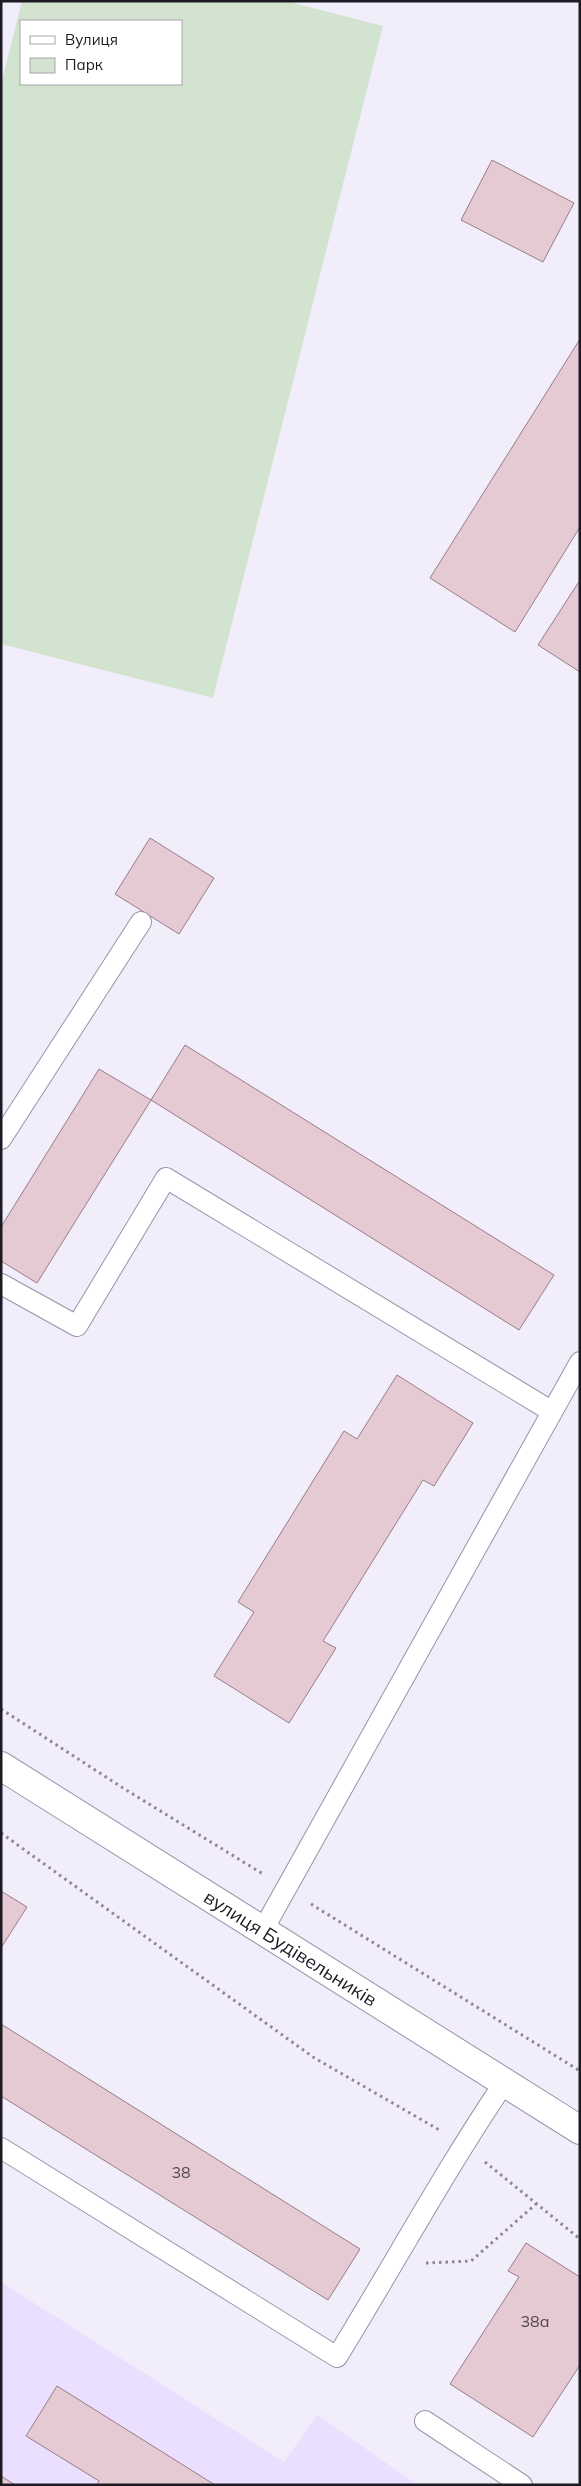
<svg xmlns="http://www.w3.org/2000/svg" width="581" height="2486" font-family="Mulish,sans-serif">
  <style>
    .built { fill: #ebdfff }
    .green { fill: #d2e4d0; fill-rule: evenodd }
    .building { fill: #e6cad3; stroke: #977d86 }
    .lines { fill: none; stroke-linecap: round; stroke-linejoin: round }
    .service-casing { stroke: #9a92a9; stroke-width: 22 }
    .minor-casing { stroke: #9a92a9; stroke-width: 30 }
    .path { stroke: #8c8793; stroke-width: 3; stroke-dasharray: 2.5 4; stroke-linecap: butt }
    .service { stroke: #fff; stroke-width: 20 }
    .minor { stroke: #fff; stroke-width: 28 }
    .labels { text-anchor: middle; stroke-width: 4; stroke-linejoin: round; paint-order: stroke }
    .number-label { font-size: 16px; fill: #4f464f }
    .street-label { font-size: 19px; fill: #1d1a23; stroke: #fff }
  </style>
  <rect width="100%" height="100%" fill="#f2edfb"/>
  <!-- built -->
  <path class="built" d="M1 2282 284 2462 317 2415 418 2485H1Z"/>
  <!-- green -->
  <path class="green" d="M22 1H286L383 26 213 698 1 644V84ZM21 21H181V84H21Z"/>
  <!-- building -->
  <path class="building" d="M492 160 574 203 543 262 461 220Z
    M580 339V527L515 632 430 578Z
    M580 580V672L538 645Z
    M150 838 214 878 179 934 115 894Z
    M185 1045 554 1275 519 1330 151 1100Z
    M99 1069 151 1100 37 1283 1 1261V1227Z
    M397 1375 473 1423 434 1486 423 1480 323 1641 336 1648 289 1723 214 1676 254 1612 238 1602 344 1431 357 1439Z
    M1 1891 27 1907 1 1948Z
    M1 2024 360 2249 328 2300 1 2096Z
    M526 2243 580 2277V2365L533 2437 450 2384 519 2277 508 2271Z
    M57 2386 215 2485H97L99 2481 26 2436Z
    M1 2476 15 2485H1Z"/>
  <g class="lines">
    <!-- service casing -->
    <g class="service-casing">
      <path id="service" d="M1 1139 141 922
        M1 1284 77 1326 166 1178 551 1411
        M263 1930 580 1362
        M1 2148 337 2357C393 2266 444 2172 504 2083
        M425 2421 522 2485"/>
    </g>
    <!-- minor casing -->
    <g class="minor-casing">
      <g id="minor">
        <path id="s1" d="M1 1766 580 2130"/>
      </g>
    </g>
    <!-- path -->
    <path class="path" d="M1 1709 123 1788 263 1874
      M1 1833 313 2057 441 2131
      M311 1904 580 2071
      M485 2162 580 2239
      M426 2263 471 2261 536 2204"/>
    <!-- service -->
    <use href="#service" class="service"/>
    <!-- minor -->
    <use href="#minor" class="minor"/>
  </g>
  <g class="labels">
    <!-- number labels -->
    <g class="number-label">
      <text x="181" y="2178">38</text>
      <text x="535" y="2327">38а</text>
    </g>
    <!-- street labels -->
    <g class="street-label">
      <text dy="7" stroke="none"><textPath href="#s1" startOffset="342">вулиця Будівельників</textPath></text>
    </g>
  </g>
  <!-- border -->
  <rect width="581" height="2486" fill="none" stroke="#1d1a23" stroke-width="5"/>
  <!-- legend -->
  <rect x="20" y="20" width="162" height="65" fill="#ffffff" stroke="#a5a3a7"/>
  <rect x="30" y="36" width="25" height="8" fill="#ffffff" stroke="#a5a3a7"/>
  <text x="65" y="45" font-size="15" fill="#1d1a23">Вулиця</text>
  <rect x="30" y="58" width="25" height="15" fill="#d2e4d0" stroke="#a5a3a7"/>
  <text x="65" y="70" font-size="15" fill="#1d1a23">Парк</text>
</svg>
